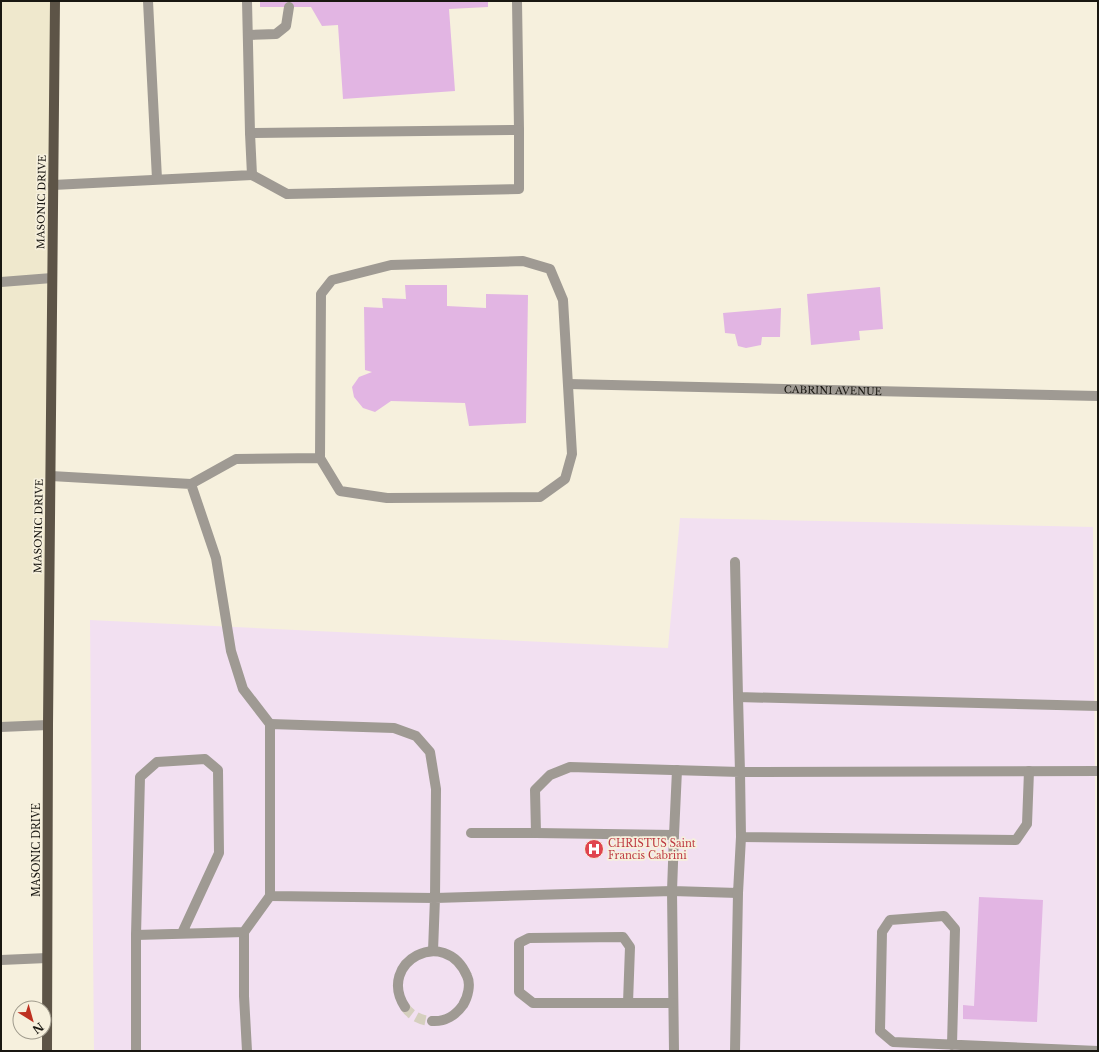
<svg xmlns="http://www.w3.org/2000/svg" width="1099" height="1052" font-family="'Libre Baskerville',serif">
  <style>
    .built { fill: #efe8cd }
    .medical { fill: #f2e0f1 }
    .building { fill: #e2b5e3 }
    .lines { fill: none; stroke-linecap: round; stroke-linejoin: round }
    .minor-tunnel { stroke: #d5cfbe; stroke-width: 10; stroke-dasharray: 10 5; stroke-linecap: butt }
    .minor { stroke: #9f9a93; stroke-width: 10 }
    .major { stroke: #5d5447; stroke-width: 10 }
    .labels { text-anchor: middle; stroke-width: 3.5; stroke-linejoin: round; paint-order: stroke }
    .street-label { font-size: 10px; fill: #191711; stroke: #f6f0dd }
    .health-label { font-size: 10px; fill: #be3a42; stroke: #f6f0dd; text-anchor: start }
  </style>
  <rect width="100%" height="100%" fill="#f6f0dd"/>
  <!-- built -->
  <path class="built" d="M1 1H55L48 725 1 727Z"/>
  <!-- medical -->
  <path class="medical" d="M680 518 1093 527 1097 1051H94L90 620 668 648Z"/>
  <!-- building -->
  <path class="building" d="M260 1H488V7L449 9 455 91 343 99 338 25 322 26 311 7H260Z
    M405 285H447V306L486 308V294L528 295 526 423 469 426 465 403 391 401 375 412 363 408 354 397 352 387 359 377 372 372 365 370 364 307 383 308 382 298 406 299Z
    M880 287 883 329 859 331 860 340 811 345 807 294Z
    M781 308 780 337H762L761 345 746 348 738 346 735 334 725 333 723 313Z
    M979 897 1043 900 1037 1022 963 1019V1005L974 1006Z"/>
  <g class="lines">
    <!-- minor-tunnel -->
    <path class="minor-tunnel" d="M405 1007C411 1016 422 1021 432 1021"/>
    <!-- minor -->
    <g class="minor">
      <path d="M148 1 157 179"/>
      <path d="M247 1 250 133 519 130 517 1"/>
      <path d="M248 35 276 34 286 26 289 7"/>
      <path d="M252 175 287 194 519 189V130"/>
      <path d="M53 185 252 175 250 133"/>
      <path d="M1 282 52 278"/>
      <path id="s1" d="M568 384 1098 396"/>
      <path d="M51 476 191 484 216 558 231 651 243 689 270 724"/>
      <path d="M191 484 236 459 320 458 340 491 387 498 540 497 565 479 572 454 563 300 550 269 523 261 391 265 332 280 321 294 320 458"/>
      <path d="M735 562 738 697 1098 706"/>
      <path d="M738 697 740 772 1098 771"/>
      <path d="M1 727 48 725"/>
      <path d="M471 833H536L535 790 550 775 570 767 740 772 741 837 1016 840 1027 824 1029 771"/>
      <path d="M536 833 674 835 677 770"/>
      <path d="M674 835 672 891 738 893 741 837"/>
      <path d="M244 932V996L247 1051"/>
      <path d="M182 933 219 853 218 770 205 759 157 762 140 777 136 935 244 932 270 896"/>
      <path d="M433 951 435 898 270 896V724L394 728 416 736 430 752 436 789 435 898 672 891 674 1051"/>
      <path d="M1 960 47 958"/>
      <path d="M628 1003 630 947 623 937 529 938 519 943V992L533 1003H673"/>
      <path d="M405 1007C376 962 445 925 467 976 471 984 468 997 463 1005 456 1015 445 1022 432 1021"/>
      <path d="M952 1045 955 929 944 916 890 920 882 932 880 1031 893 1042 1098 1051"/>
      <path d="M136 1051V935"/>
      <path d="M735 1051 738 893"/>
    </g>
    <!-- major -->
    <path class="major" d="M47 1051 48 725 55 1"/>
  </g>
  <!-- icons -->
  <defs>
    <g id="hospital-disc" transform="scale(1)"><circle r="9.5" fill="#e0444e" stroke="#f6f0dd"/><path d="M-5-5h3v3.5h4V-5h3V5h-3V1.5h-4V5h-3Z" fill="#fff"/></g>
  </defs>
  <g fill-rule="evenodd">
    <use href="#hospital-disc" x="594" y="849"/>
  </g>
  <g class="labels">
    <!-- street labels -->
    <g class="street-label">
      <text transform="translate(41 202) rotate(-89)" y="4">MASONIC DRIVE</text>
      <text dy="4" stroke="none"><textPath href="#s1" startOffset="265">CABRINI AVENUE</textPath></text>
      <text transform="translate(38 526) rotate(-89)" y="4">MASONIC DRIVE</text>
      <text transform="translate(36 850) rotate(-90)" y="4">MASONIC DRIVE</text>
    </g>
    <!-- health labels -->
    <g class="health-label">
      <text x="608" y="847">CHRISTUS Saint<tspan x="608" dy="12">Francis Cabrini</tspan></text>
    </g>
  </g>
  <!-- border -->
  <rect width="1099" height="1052" fill="none" stroke="#191711" stroke-width="4"/>
  <!-- north arrow -->
  <g transform="translate(32 1020) rotate(143)"><circle r="19" fill="#f6f0dd" stroke="#9e998b"/>
  <path d="M0-3L7 15L0 10L-7 15Z" fill="#be3121"/>
  <text y="-6" font-size="11" font-weight="bold" text-anchor="middle" fill="#191711">N</text>
  </g>
</svg>
